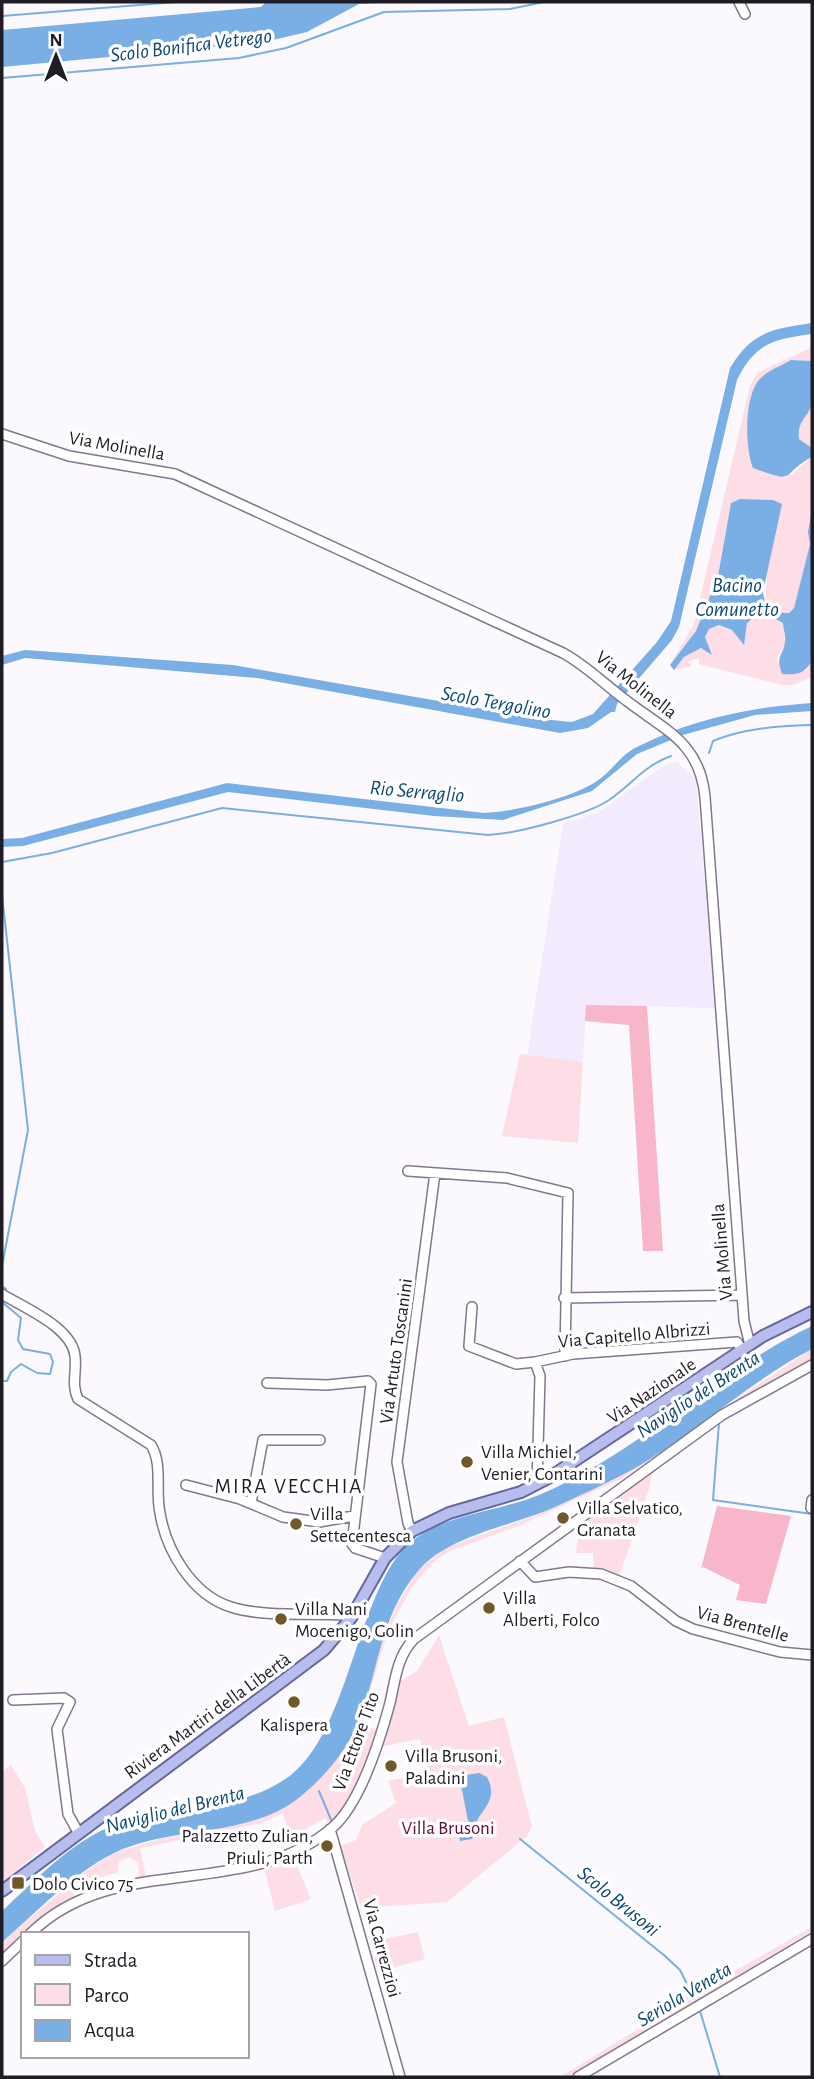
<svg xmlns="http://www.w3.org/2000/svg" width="814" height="2079" font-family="'Alegreya Sans',sans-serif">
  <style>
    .built { fill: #f3eafe }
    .green { fill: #fddde6 }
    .forest { fill: #f7b6c9 }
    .water { fill: #7aafe6 }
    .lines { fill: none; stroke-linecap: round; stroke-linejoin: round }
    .stream { stroke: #7aafe6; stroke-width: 2 }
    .minor-casing { stroke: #81778e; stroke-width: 12 }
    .major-casing { stroke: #6368a0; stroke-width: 14 }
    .minor { stroke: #fff; stroke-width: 9 }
    .major { stroke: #b7bded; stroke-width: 10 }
    .poi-dot { fill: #705828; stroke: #fff; stroke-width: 2.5 }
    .labels { text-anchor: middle; stroke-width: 7; stroke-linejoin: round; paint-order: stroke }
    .street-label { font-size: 19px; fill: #201c26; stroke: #fff }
    .poi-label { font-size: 19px; fill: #201c26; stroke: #fff; text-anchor: start }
    .park-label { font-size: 19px; fill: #670b36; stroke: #fff }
    .water-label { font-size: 21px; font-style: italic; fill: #0c4779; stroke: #fff }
    .neighbourhood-label { font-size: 21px; letter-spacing: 2px; fill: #201c26; stroke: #fff }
  </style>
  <rect width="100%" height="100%" fill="#fbf8fe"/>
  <!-- built -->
  <path class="built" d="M676 761 696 779 715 1008 586 1005 583 1062 527 1056 563 824 598 813 657 770Z"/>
  <!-- green -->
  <path class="green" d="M812 347V361L791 360V475L812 457 810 544 794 608 789 613C778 613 772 611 765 604L773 500 740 499 731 503 718 576 696 631 670 665 694 624 750 386 757 373Z
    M812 403V448L799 439C798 423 804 416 812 403Z
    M757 615 770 616 783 623 785 642 777 659 781 670 806 671 812 661 811 677 793 685H782L699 664V658L687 662 692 666 674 670 684 657 701 648 712 654 705 637 709 629 719 625 732 630 744 644 747 623Z
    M520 1054 583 1062 578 1143 502 1136Z
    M812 1349V1361L735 1403 621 1479 518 1526 450 1551 436 1560 412 1586 388 1632 360 1722 379 1731 351 1798 330 1826 325 1818 291 1838 283 1813 262 1823 140 1848 146 1877H139L138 1863 129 1857 119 1862 118 1872 89 1881 87 1875 71 1888 75 1899 42 1918 2 1957V1942L83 1873 114 1853 160 1839 262 1819 358 1722 381 1642 396 1607 417 1571 447 1547 534 1516 621 1475Z
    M653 1469 649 1489 619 1577 594 1570 593 1553H576L580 1523Z
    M439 1635 469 1726 504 1717 532 1827 527 1836 447 1902 361 1908 340 1846 356 1840 362 1825 396 1803 388 1781C403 1777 415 1779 429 1772L420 1739 379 1747 397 1683 417 1671Z
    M11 1765 25 1788 35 1831 45 1847 2 1882V1772Z
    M293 1856 311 1899 275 1911 264 1867Z
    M812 1927V1931L595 2061 568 2077H560L635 2031 685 1994 694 1992 695 1985 701 1990Z
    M418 1932 425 1959 378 1972 370 1942Z"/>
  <!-- forest -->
  <path class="forest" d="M586 1005 647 1006 663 1251H643L629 1025 585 1021Z
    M717 1506 791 1516 766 1604 736 1600 740 1585 703 1567 701 1569Z"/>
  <!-- water -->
  <path class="water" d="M266 2H395L359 4 307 32 260 43 2 67V30L261 7Z
    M812 323V334C774 339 755 343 737 380L679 627 672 640 617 704 615 712H611L588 728 560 733 257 678 25 658 2 665V656L25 650 233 665 541 719 572 722 593 714 657 642 671 621 730 368C752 331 773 329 812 323Z
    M791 360 812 361C812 374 814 390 812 402 809 418 797 419 799 439L812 448V457C779 474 799 485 753 468 745 448 744 400 758 381 766 371 781 366 791 360Z
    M740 499 773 500 782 504 763 592C765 609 773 613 789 613L794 608 810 544 808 532 812 510V661C804 674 797 675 782 674 775 654 783 658 785 641 786 636 783 628 783 623L770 616 757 615 747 623 744 645 732 630 719 625 709 629 705 637 712 655 701 648 684 657 674 670 670 665 696 631 718 576 731 503Z
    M812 703V711L755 715 683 735 637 754 592 791 503 820 434 816 228 792 23 846 2 847V839L22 838 227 783 484 813C514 812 578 797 601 778 614 768 622 754 637 747 692 719 752 707 812 703Z
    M812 1326V1349C754 1379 705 1424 650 1459 620 1478 587 1492 555 1507 513 1526 448 1535 418 1571 379 1617 379 1672 358 1723 345 1753 325 1776 300 1797 247 1839 172 1825 114 1853 72 1874 37 1912 2 1942V1911C37 1879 69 1843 114 1825 171 1803 240 1814 291 1775 344 1733 355 1617 396 1558 427 1514 493 1514 539 1495 639 1453 715 1372 812 1326Z
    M479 1773 487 1777C496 1794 489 1803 479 1817 475 1823 475 1832 472 1839L460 1841 458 1833 468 1821 461 1785 466 1775Z"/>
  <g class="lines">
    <!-- stream -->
    <path class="stream" d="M2 16 177 2
      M2 78 239 58 286 48 384 12 510 9 544 2
      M709 753 713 741C744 728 779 726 812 725
      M2 862 52 853 222 808 488 835C515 834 587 815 609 800 631 785 645 765 671 756
      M2 895 28 1130 2 1266
      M2 1286 6 1289
      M2 1302 21 1318 18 1340 23 1349 50 1354 53 1362 50 1374 37 1373 21 1364 11 1372 7 1381H2
      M719 1423 713 1500 812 1514
      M319 1791 332 1822
      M520 1839 665 1956 680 1970 691 1992
      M700 2011 720 2077"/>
    <!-- minor casing -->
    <g class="minor-casing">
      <path id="minor" d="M739 2 745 14
        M2 434 69 456 175 474 563 653C587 666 605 685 627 701 666 731 700 743 705 797L744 1321 750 1345
        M408 1171 507 1178 568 1193 565 1356
        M2 1294C24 1308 72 1327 75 1356 77 1371 71 1385 78 1399L151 1445C163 1464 155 1491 160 1513 166 1550 192 1595 231 1607 261 1617 310 1613 343 1615L351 1618
        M564 1298 742 1295
        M472 1307 469 1346 516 1364 535 1362
        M267 1383 327 1385 368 1381 371 1384 352 1544 355 1548 385 1558
        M537 1484 540 1376 535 1362 573 1354 737 1342 742 1350
        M186 1485 240 1499 283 1517 319 1522 354 1516
        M251 1503 263 1440H320
        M811 1508 812 1500
        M412 1531 408 1523 397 1462 435 1173
        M520 1561 535 1577 569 1572 601 1574 631 1586 676 1621 693 1629 780 1652 812 1655
        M13 1700 64 1698 70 1702 57 1729 68 1814 78 1832
        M330 1829 400 2077
        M30 1934C115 1850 244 1902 332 1828 361 1803 380 1740 390 1703 395 1681 397 1656 414 1639L722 1415 812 1365
        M2 1961 23 1941
        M578 2077 812 1939"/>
    </g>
    <!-- major casing -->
    <g class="major-casing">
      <path id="major" d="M2 1891 324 1650 351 1618 385 1558 412 1531 449 1513 521 1492 550 1477 763 1336 812 1312"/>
    </g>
    <!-- minor -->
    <use href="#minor" class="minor"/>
    <!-- major -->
    <use href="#major" class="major"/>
  </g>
  <!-- markers -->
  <g class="poi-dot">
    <circle cx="467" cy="1462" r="7"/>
    <circle cx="563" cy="1518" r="7"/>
    <circle cx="296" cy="1524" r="7"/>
    <circle cx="489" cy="1608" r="7"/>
    <circle cx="281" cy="1619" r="7"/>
    <circle cx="294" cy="1702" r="7"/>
    <circle cx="391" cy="1766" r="7"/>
    <circle cx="327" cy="1846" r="7"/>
    <rect x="11" y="1876" width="14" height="14" rx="3.5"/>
  </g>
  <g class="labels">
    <!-- street labels -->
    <g class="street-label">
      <text transform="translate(117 445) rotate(10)" y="7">Via Molinella</text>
      <text transform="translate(637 684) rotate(38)" y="7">Via Molinella</text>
      <text transform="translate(721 1252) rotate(-95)" y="7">Via Molinella</text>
      <text transform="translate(634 1334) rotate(-5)" y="7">Via Capitello Albrizzi</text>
      <text transform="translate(395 1351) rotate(-82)" y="7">Via Artuto Toscanini</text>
      <text transform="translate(651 1390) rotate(-34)" y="7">Via Nazionale</text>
      <text transform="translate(743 1623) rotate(15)" y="7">Via Brentelle</text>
      <text transform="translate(207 1715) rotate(-36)" y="7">Riviera Martiri della Libertà</text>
      <text transform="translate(355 1741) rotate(-70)" y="7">Via Ettore Tito</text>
      <text transform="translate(383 1948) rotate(75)" y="7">Via Carrezzioi</text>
    </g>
    <!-- poi labels -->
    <g class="poi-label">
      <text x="481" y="1458">Villa Michiel,<tspan x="481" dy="22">Venier, Contarini</tspan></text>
      <text x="577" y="1514">Villa Selvatico,<tspan x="577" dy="22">Granata</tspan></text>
      <text x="310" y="1520">Villa<tspan x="310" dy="22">Settecentesca</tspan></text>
      <text x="503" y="1604">Villa<tspan x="503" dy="22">Alberti, Folco</tspan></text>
      <text x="295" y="1615">Villa Nani<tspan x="295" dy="22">Mocenigo, Golin</tspan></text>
      <text x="294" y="1731" text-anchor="middle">Kalispera</text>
      <text x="405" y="1762">Villa Brusoni,<tspan x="405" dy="22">Paladini</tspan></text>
      <text x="313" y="1842" text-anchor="end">Palazzetto Zulian,<tspan x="313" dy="22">Priuli, Parth</tspan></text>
      <text x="32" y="1890">Dolo Civico 75</text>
    </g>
    <!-- park labels -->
    <g class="park-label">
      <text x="448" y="1834">Villa Brusoni</text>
    </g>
    <!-- water labels -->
    <g class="water-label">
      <text transform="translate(191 45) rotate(-7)" y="7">Scolo Bonifica Vetrego</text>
      <text x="737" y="592">Bacino<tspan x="737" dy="24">Comunetto</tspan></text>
      <text transform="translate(496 702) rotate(10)" y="7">Scolo Tergolino</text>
      <text transform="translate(417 791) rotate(5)" y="7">Rio Serraglio</text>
      <text transform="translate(698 1394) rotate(-33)" y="7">Naviglio del Brenta</text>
      <text transform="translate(175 1809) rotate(-14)" y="7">Naviglio del Brenta</text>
      <text transform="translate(619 1901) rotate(39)" y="7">Scolo Brusoni</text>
      <text transform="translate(684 1994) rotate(-31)" y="7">Seriola Veneta</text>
    </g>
    <!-- neighbourhood labels -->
    <g class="neighbourhood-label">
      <text x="289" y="1493">MIRA VECCHIA</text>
    </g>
  </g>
  <!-- border -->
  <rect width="814" height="2079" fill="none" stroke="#201c26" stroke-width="7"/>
  <!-- legend -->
  <rect x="21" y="1932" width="228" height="126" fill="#ffffff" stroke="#a6a4a8" stroke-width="2"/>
  <rect x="35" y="1955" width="35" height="10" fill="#b7bded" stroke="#a6a4a8" stroke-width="2"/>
  <text x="84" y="1967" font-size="21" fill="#201c26">Strada</text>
  <rect x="35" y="1984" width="35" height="21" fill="#fddde6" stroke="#a6a4a8" stroke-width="2"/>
  <text x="84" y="2002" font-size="21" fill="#201c26">Parco</text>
  <rect x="35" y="2020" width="35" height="21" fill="#7aafe6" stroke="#a6a4a8" stroke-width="2"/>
  <text x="84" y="2037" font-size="21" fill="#201c26">Acqua</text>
  <!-- north arrow -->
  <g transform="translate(56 56)" stroke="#ffffff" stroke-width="5" paint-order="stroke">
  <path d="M0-5L12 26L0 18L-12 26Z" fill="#201c26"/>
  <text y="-10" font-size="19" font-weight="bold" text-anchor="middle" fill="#201c26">N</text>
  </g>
</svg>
